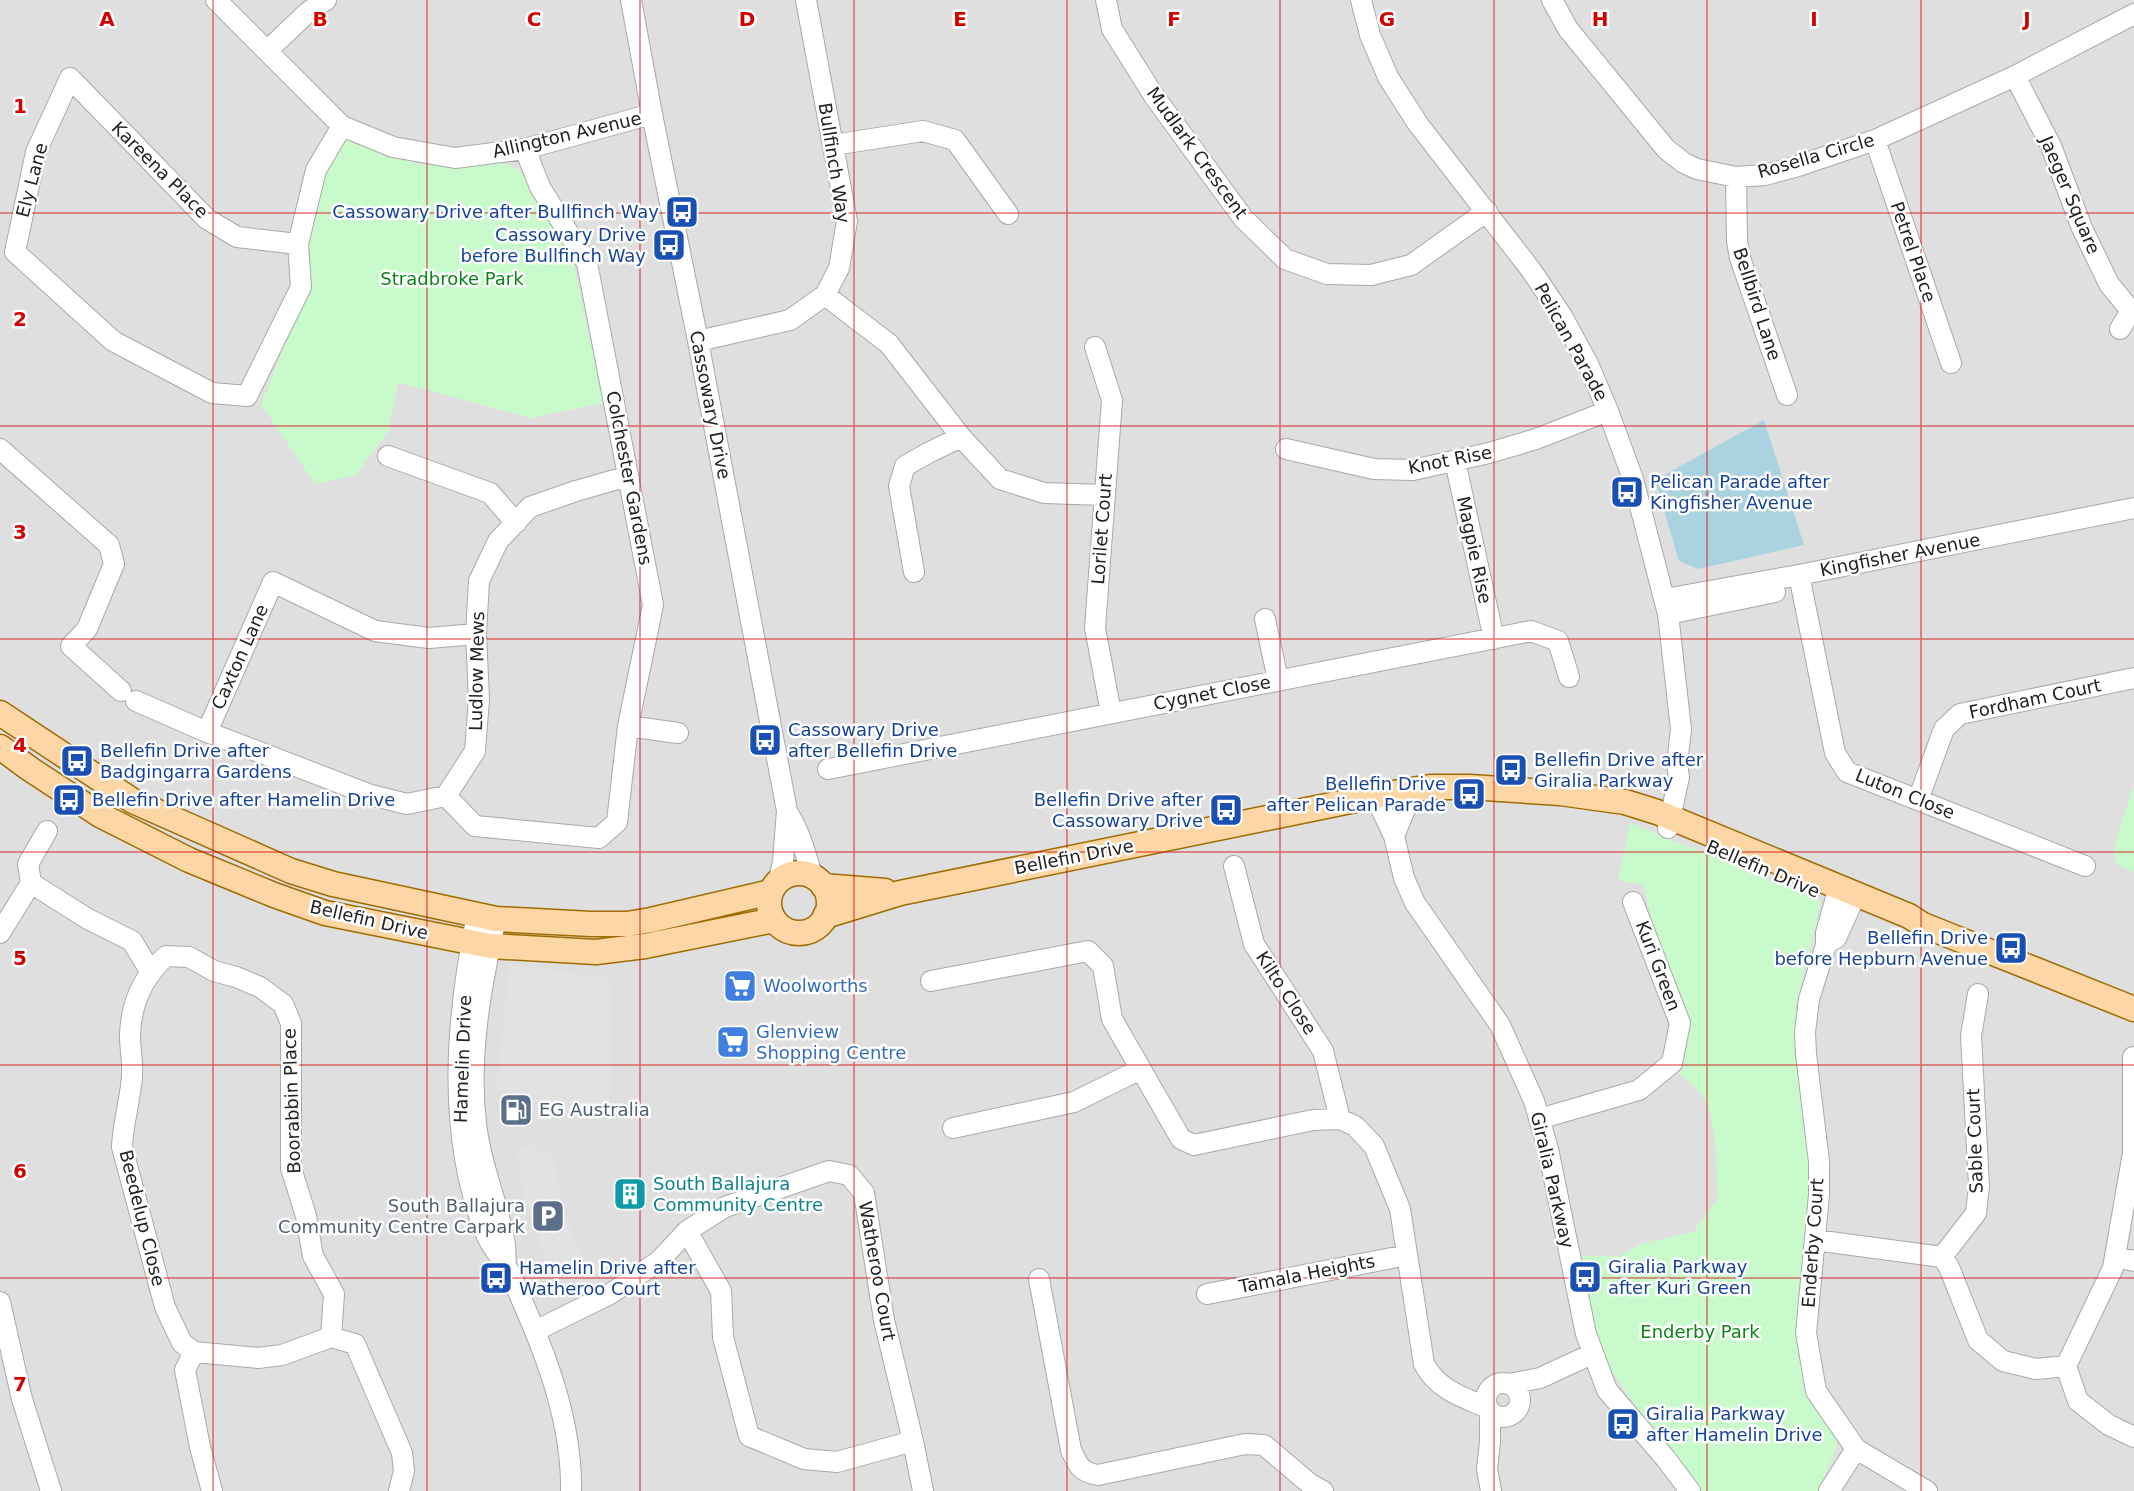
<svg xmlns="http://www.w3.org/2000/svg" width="2134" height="1491" font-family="'DejaVu Sans',sans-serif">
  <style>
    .residential { fill: #e0dfdf }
    .park { fill: #c8facc }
    .parking { fill: #e2e2e2 }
    .water { fill: #aad3df }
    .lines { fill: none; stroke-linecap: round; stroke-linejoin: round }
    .minor-casing { stroke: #a9a9a9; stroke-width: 22 }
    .major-casing { stroke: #a06b00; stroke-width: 27 }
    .minor { stroke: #fff; stroke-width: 20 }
    .major { stroke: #fcd6a4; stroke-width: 24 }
    .grid { fill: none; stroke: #d40000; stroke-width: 1.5; stroke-opacity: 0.55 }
    .labels { text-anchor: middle; stroke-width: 5; stroke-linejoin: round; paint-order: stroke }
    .street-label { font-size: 18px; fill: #222; stroke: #fff }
    .transit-label { font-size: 18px; fill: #164399; stroke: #fff; text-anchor: start }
    .park-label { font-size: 18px; fill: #0c8416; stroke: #fff }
    .shop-label { font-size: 18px; fill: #366cbe; stroke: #fff; text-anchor: start }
    .service-label { font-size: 18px; fill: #4e5e75; stroke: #fff; text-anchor: start }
    .culture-label { font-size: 18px; fill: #0d838f; stroke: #fff; text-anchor: start }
    .grid-label { font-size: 20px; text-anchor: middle; font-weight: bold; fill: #d40000; stroke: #fff; stroke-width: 5; stroke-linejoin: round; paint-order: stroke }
  </style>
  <rect width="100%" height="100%" fill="#f2efe9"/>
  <!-- residential -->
  <path class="residential" d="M0 0H2134V1491H0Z"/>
  <!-- park -->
  <path class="park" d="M342 140 365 143 421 165 469 166 505 163 520 170 573 259 603 403 530 418 398 382 389 430 356 475 315 484 261 404 305 296 307 248 323 176Z
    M2134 783V872L2116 864 2114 848Z
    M1630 823 1821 901 1796 1005 1810 1184 1797 1326 1806 1383 1838 1445 1818 1491H1699L1665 1442 1639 1412 1611 1370 1589 1312 1579 1256H1619L1643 1243 1693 1232 1718 1199C1716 1172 1718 1119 1703 1097 1696 1086 1685 1079 1675 1071L1686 1045 1682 1011 1659 956 1644 885 1618 880Z"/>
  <!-- parking -->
  <path class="parking" d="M510 964 611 979 610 1116 526 1104V1095L496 1089Z
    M530 1145 536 1152 552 1150 563 1211 588 1268 572 1282 565 1271 552 1276 532 1222 520 1176 517 1148Z"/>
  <!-- water -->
  <path class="water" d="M1764 420 1804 545 1698 569 1679 561 1655 480Z"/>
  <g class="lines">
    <!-- minor casing -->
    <g class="minor-casing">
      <path id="minor" d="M216 0 342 126 393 147 455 158 525 149 652 114
        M631 0 652 114 698 341 787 811 783 861 779 880
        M1106 0 1112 29 1154 96 1243 218 1285 259 1327 274 1371 275 1411 265 1487 211
        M1361 0 1370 35 1388 77 1418 124 1531 270 1562 316 1588 364 1608 411 1633 479 1668 614 1681 729 1677 764 1679 777 1668 828
        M1552 0 1568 29 1666 149 1684 163 1697 169 1736 177 1765 175 1798 166 1875 140 2015 76 2134 14
        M267 51 308 12 326 0
        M2015 76 2051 146 2082 228 2109 284 2131 311 2134 312
        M1875 140 1951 363
        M833 145 923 131 955 140 1008 214
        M1736 177 1737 241 1740 258 1787 395
        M298 244 237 237 207 219 70 78 36 152 15 252 113 341 212 393 247 396 301 287 298 244 316 170 342 126
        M825 295 889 344 961 437 1000 479 1044 493 1105 495
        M2120 329 2131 311
        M698 341 790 320 825 295 839 268 847 221 806 0
        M1095 347 1112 400 1095 628 1111 713
        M0 449 109 545 114 564 87 629 71 646 121 691
        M1286 449 1374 469 1413 470 1489 453 1536 439 1608 411
        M388 456 490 493 516 523
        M1455 461 1494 639
        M914 572 899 486 905 466 928 453 961 437
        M1799 575 1835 753 1847 772 2085 866
        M1665 599 1799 575 2134 508
        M1668 614 1775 592
        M1265 619 1278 680
        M136 701 207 732 371 795 407 804 446 796 475 751 479 699 476 634 479 581 498 541 530 507 576 491 628 476
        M628 726 678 733
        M207 732 273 582 375 631 429 638 476 634
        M828 769 1531 631 1558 641 1569 677
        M446 796 475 826 599 838 617 822 628 726 653 605 587 263 540 187 525 149
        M1375 796 1394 836 1404 878 1415 903 1500 1025 1534 1101 1548 1149 1586 1334 1607 1390 1666 1459 1690 1491
        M1918 800 1944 729 1960 714 2134 678
        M788 813C800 832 806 855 812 876
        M1394 836 1413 790
        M1234 866 1254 944 1323 1051 1340 1119
        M31 883 28 864 47 831
        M1839 887 1826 933V945L1809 999 1805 1032 1806 1054 1819 1162V1195L1806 1333 1816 1391 1856 1449 1927 1491
        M477 915C456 1018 446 1132 485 1232 490 1246 499 1254 506 1266 513 1278 518 1291 523 1303 549 1362 572 1426 571 1491
        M496 919C481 985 468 1056 476 1123 480 1163 497 1200 504 1239 506 1247 505 1257 506 1266
        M0 933 31 883 88 919 132 941 150 971
        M1828 943 1836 938 1856 894
        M931 981 1088 951 1103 966 1112 1019 1181 1139 1194 1145 1313 1120 1340 1119 1355 1126 1374 1146 1400 1209 1424 1364C1438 1390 1462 1397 1488 1408
        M1539 1119 1639 1090 1672 1063 1680 1023 1633 902
        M953 1128 1074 1102 1141 1069
        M687 1231 721 1291 723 1337 749 1436 804 1459 837 1462 913 1441
        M1815 1240 1942 1257 1976 1213 1979 1186 1971 1036 1978 994
        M1942 1257 1949 1267 1978 1340 2003 1361 2036 1369 2066 1366 2113 1268 2133 1153V1057
        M2115 1257 2134 1261
        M1039 1279 1071 1450C1078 1465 1080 1472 1098 1475L1245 1444 1264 1445 1310 1484 1323 1491
        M1207 1294 1407 1255
        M0 1302 22 1399 51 1491
        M535 1331 610 1294 659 1261 687 1231 725 1207 829 1171 849 1175 864 1193 884 1320 913 1441 923 1491
        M331 1337 282 1355 258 1358 194 1352 182 1343 165 1307 122 1147C123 1123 130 1101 132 1077 133 1063 130 1049 130 1035 131 1004 143 977 166 956L189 957 214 971 236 977 260 987 283 1004 291 1023V1168L306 1216 313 1256 334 1294 331 1337 355 1344 402 1453 404 1471 399 1491
        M194 1352 185 1370 200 1447 212 1491
        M2066 1366 2078 1401 2109 1425 2134 1437
        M1486 1400a17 17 0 1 1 34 0a17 17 0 1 1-34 0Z
        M1509 1384 1540 1378 1592 1354
        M1490 1412V1442L1487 1469 1491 1491
        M1829 1491 1856 1449"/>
    </g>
    <!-- major casing -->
    <g class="major-casing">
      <path id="major" d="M0 713 133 801 291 871 333 884 496 919 591 924H627L651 920 771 892
        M0 747 30 769 100 815 189 860 274 895 325 913 490 946 596 952 645 946 774 920
        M769 903a30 30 0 1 1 60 0a30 30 0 1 1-60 0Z
        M823 886 885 891
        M825 916 900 893 1375 796 1430 787H1470L1560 793 1625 802 1657 812 1909 916 1923 925 2134 1009"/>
    </g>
    <!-- minor -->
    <use href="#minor" class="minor"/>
    <!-- major -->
    <use href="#major" class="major"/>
  </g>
  <!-- grid -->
  <path class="grid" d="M213 0V1491M427 0V1491M640 0V1491M854 0V1491M1067 0V1491M1280 0V1491M1494 0V1491M1707 0V1491M1921 0V1491M0 213H2134M0 426H2134M0 639H2134M0 852H2134M0 1065H2134M0 1278H2134"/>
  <!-- icons -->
  <defs>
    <g id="bus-square" transform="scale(1.725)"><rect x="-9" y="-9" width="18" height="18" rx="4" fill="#1a4fb4" stroke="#fff"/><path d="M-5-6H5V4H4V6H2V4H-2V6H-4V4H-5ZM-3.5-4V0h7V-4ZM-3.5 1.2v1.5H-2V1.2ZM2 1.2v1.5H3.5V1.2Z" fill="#fff"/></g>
    <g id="supermarket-square" transform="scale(1.725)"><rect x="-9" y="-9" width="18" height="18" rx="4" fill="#3f7fe0" stroke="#fff"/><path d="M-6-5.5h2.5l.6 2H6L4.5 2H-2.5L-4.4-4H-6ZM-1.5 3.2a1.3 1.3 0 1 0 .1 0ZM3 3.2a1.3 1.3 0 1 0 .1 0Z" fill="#fff"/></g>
    <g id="fuel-square" transform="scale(1.725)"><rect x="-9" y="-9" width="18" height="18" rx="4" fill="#5c6f8a" stroke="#fff"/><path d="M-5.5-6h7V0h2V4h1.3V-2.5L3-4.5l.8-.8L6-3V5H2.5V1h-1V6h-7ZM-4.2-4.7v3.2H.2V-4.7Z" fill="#fff"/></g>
    <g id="building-square" transform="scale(1.725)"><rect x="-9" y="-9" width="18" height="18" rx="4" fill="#0f9aa8" stroke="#fff"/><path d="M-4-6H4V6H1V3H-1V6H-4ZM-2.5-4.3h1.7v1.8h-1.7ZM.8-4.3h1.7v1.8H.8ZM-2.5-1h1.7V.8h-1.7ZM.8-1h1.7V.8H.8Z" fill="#fff"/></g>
    <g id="parking-square" transform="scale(1.725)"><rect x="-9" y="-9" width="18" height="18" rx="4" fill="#5c6f8a" stroke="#fff"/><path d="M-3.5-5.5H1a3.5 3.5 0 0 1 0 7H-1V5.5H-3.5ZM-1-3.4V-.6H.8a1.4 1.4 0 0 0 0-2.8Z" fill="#fff"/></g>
  </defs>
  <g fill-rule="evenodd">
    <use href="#bus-square" x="682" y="212"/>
    <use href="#bus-square" x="669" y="245"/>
    <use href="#bus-square" x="1627" y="492"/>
    <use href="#bus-square" x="765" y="740"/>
    <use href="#bus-square" x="77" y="761"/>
    <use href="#bus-square" x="1511" y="770"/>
    <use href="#bus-square" x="1469" y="794"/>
    <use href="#bus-square" x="69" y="800"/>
    <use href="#bus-square" x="1226" y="810"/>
    <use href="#bus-square" x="2011" y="948"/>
    <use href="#supermarket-square" x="740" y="986"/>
    <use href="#supermarket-square" x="733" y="1042"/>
    <use href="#fuel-square" x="516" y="1110"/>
    <use href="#building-square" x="630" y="1194"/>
    <use href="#parking-square" x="548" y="1216"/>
    <use href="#bus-square" x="1585" y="1277"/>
    <use href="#bus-square" x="496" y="1278"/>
    <use href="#bus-square" x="1623" y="1424"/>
  </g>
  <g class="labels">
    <!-- street labels -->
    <g class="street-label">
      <text transform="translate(567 135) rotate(-13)" y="6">Allington Avenue</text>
      <text transform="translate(1197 153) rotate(54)" y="6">Mudlark Crescent</text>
      <text transform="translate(1816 156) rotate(-16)" y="6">Rosella Circle</text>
      <text transform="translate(834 163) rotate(81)" y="6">Bullfinch Way</text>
      <text transform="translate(160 170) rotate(45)" y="6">Kareena Place</text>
      <text transform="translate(32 180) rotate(-75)" y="6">Ely Lane</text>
      <text transform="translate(2070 195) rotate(67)" y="6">Jaeger Square</text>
      <text transform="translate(1913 252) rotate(71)" y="6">Petrel Place</text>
      <text transform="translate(1757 304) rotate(72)" y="6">Bellbird Lane</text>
      <text transform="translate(1571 342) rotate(61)" y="6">Pelican Parade</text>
      <text transform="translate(710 405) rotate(79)" y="6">Cassowary Drive</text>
      <text transform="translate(1450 460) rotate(-11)" y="6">Knot Rise</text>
      <text transform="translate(629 478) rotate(79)" y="6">Colchester Gardens</text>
      <text transform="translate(1102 529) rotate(-86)" y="6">Lorilet Court</text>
      <text transform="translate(1474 550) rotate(78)" y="6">Magpie Rise</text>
      <text transform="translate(1900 555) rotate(-11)" y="6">Kingfisher Avenue</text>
      <text transform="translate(240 657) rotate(-66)" y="6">Caxton Lane</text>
      <text transform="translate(477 671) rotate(-89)" y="6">Ludlow Mews</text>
      <text transform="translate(1212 693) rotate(-11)" y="6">Cygnet Close</text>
      <text transform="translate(2035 699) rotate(-12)" y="6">Fordham Court</text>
      <text transform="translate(1905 794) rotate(22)" y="6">Luton Close</text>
      <text transform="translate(1074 857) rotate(-11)" y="6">Bellefin Drive</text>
      <text transform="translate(1763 869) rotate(23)" y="6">Bellefin Drive</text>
      <text transform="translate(369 920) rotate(13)" y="6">Bellefin Drive</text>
      <text transform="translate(1658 966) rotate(69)" y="6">Kuri Green</text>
      <text transform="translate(1286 993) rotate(57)" y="6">Kilto Close</text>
      <text transform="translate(463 1059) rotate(-88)" y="6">Hamelin Drive</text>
      <text transform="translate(292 1101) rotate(-92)" y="6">Boorabbin Place</text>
      <text transform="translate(1975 1141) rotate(-92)" y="6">Sable Court</text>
      <text transform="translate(1552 1180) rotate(77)" y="6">Giralia Parkway</text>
      <text transform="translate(142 1218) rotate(76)" y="6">Beedelup Close</text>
      <text transform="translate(1813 1243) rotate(-86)" y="6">Enderby Court</text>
      <text transform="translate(877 1271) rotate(80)" y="6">Watheroo Court</text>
      <text transform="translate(1307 1274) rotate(-11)" y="6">Tamala Heights</text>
    </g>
    <!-- transit labels -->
    <g class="transit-label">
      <text x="659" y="218" text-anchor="end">Cassowary Drive after Bullfinch Way</text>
      <text x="646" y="241" text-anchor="end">Cassowary Drive<tspan x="646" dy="21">before Bullfinch Way</tspan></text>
      <text x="1650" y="488">Pelican Parade after<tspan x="1650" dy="21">Kingfisher Avenue</tspan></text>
      <text x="788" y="736">Cassowary Drive<tspan x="788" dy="21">after Bellefin Drive</tspan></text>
      <text x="100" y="757">Bellefin Drive after<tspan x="100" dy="21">Badgingarra Gardens</tspan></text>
      <text x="1534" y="766">Bellefin Drive after<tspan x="1534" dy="21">Giralia Parkway</tspan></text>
      <text x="1446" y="790" text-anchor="end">Bellefin Drive<tspan x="1446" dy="21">after Pelican Parade</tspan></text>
      <text x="92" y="806">Bellefin Drive after Hamelin Drive</text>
      <text x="1203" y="806" text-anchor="end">Bellefin Drive after<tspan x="1203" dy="21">Cassowary Drive</tspan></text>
      <text x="1988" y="944" text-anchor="end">Bellefin Drive<tspan x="1988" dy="21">before Hepburn Avenue</tspan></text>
      <text x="1608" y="1273">Giralia Parkway<tspan x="1608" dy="21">after Kuri Green</tspan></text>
      <text x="519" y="1274">Hamelin Drive after<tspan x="519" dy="21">Watheroo Court</tspan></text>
      <text x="1646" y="1420">Giralia Parkway<tspan x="1646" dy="21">after Hamelin Drive</tspan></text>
    </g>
    <!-- park labels -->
    <g class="park-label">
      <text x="452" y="285">Stradbroke Park</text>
      <text x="1700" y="1338">Enderby Park</text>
    </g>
    <!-- shop labels -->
    <g class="shop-label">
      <text x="763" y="992">Woolworths</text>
      <text x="756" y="1038">Glenview<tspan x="756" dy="21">Shopping Centre</tspan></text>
    </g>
    <!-- service labels -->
    <g class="service-label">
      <text x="539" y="1116">EG Australia</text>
      <text x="525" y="1212" text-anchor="end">South Ballajura<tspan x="525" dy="21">Community Centre Carpark</tspan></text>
    </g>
    <!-- culture labels -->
    <g class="culture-label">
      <text x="653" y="1190">South Ballajura<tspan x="653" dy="21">Community Centre</tspan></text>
    </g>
  </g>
  <g class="grid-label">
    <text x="107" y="26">A</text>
    <text x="320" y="26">B</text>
    <text x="534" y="26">C</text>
    <text x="747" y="26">D</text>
    <text x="960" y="26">E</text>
    <text x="1174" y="26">F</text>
    <text x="1387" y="26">G</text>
    <text x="1600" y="26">H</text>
    <text x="1814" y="26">I</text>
    <text x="2027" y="26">J</text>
    <text x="20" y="113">1</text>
    <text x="20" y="326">2</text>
    <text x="20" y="539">3</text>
    <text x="20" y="752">4</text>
    <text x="20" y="965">5</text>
    <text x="20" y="1178">6</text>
    <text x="20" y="1391">7</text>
  </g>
</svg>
